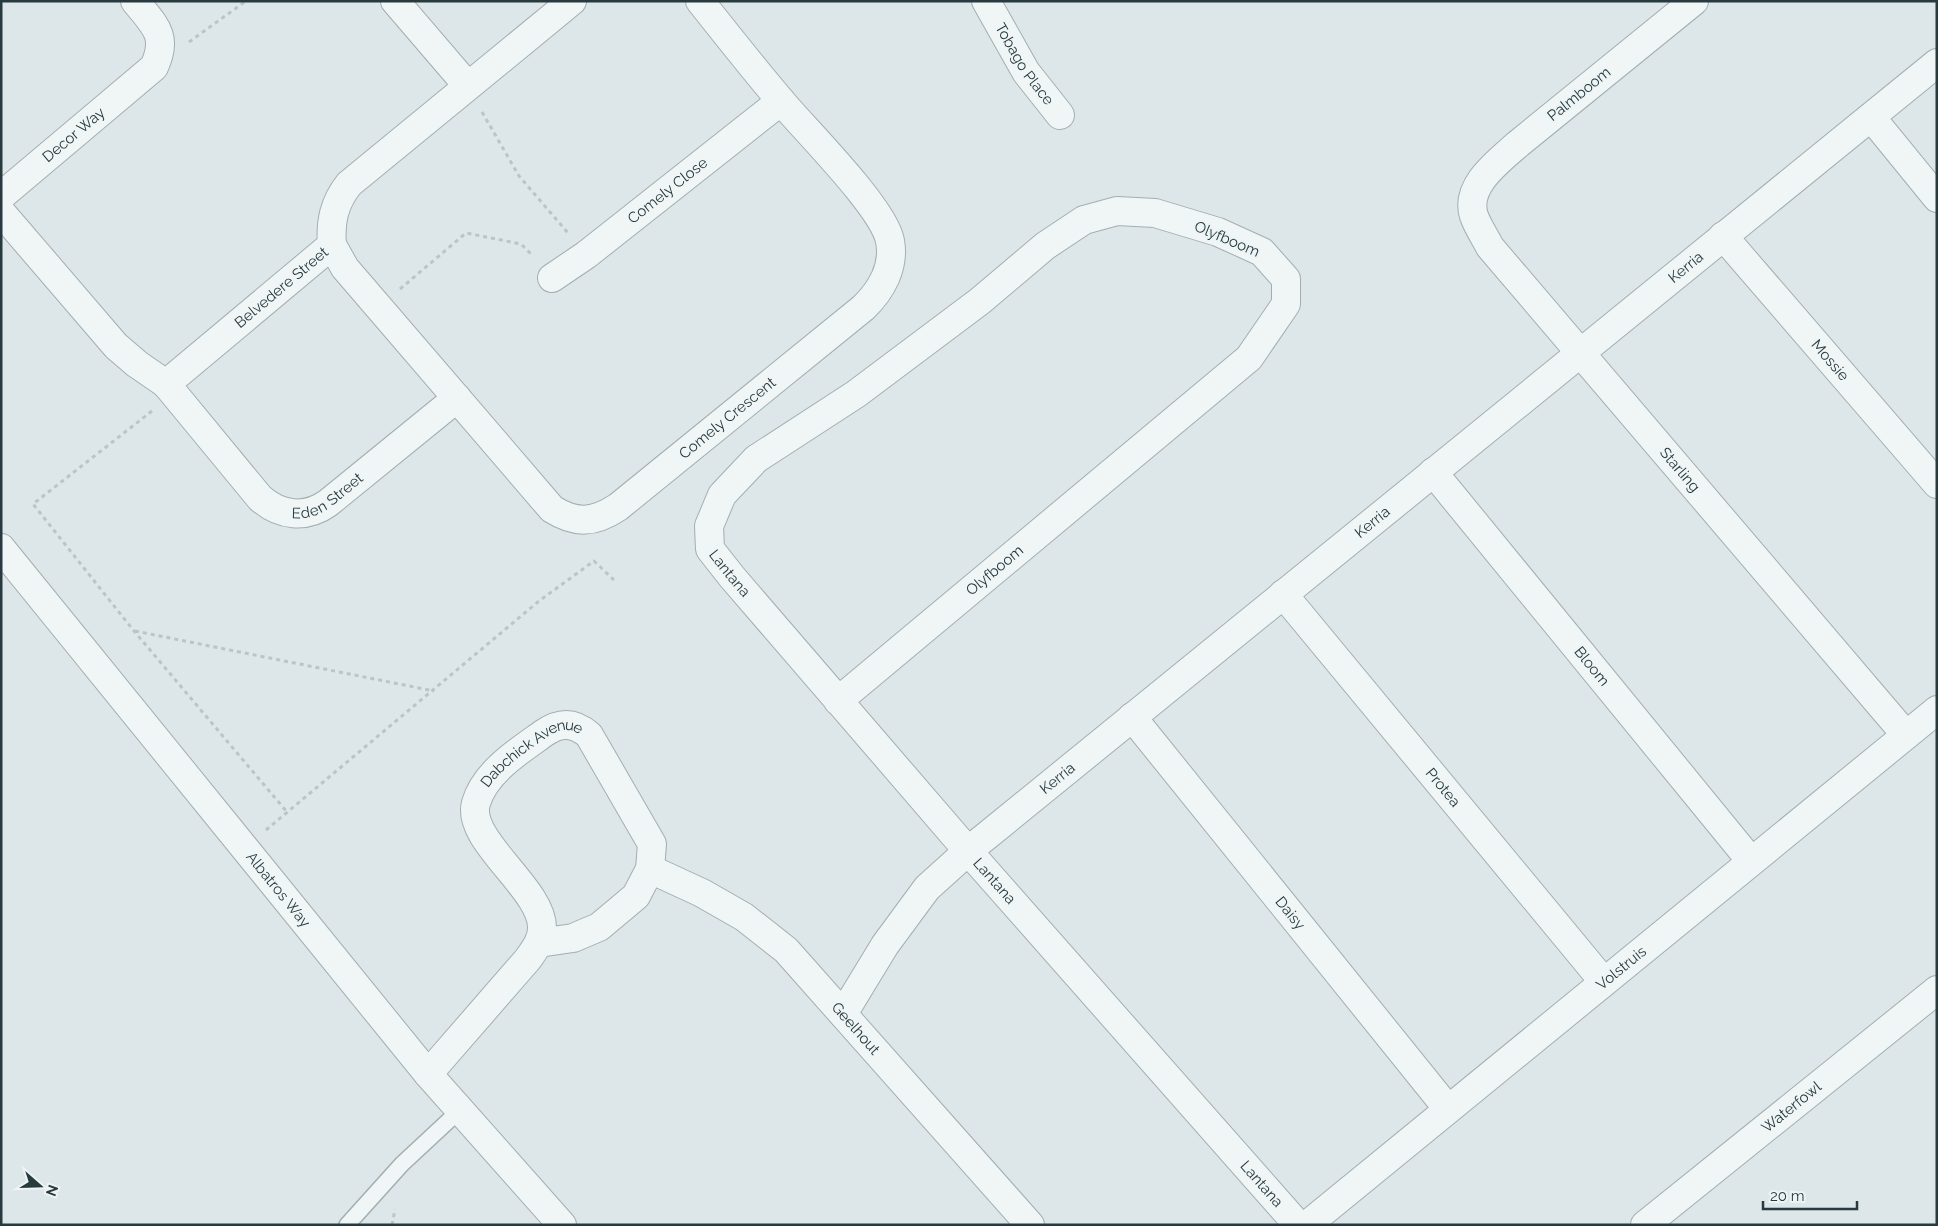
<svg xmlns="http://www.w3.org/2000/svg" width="1938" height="1226" font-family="Raleway,sans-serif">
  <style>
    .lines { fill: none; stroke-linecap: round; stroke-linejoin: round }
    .service-casing { stroke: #a2afb2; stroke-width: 18 }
    .minor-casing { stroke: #a2afb2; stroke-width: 30 }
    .tertiary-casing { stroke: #a2afb2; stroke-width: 30 }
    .path { stroke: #bbc4c6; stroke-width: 3; stroke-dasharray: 4 4; stroke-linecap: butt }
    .service { stroke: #f0f5f6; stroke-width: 15 }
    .minor { stroke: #f0f5f6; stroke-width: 28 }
    .tertiary { stroke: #f0f5f6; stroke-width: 28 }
    .labels { text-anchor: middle; stroke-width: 4; stroke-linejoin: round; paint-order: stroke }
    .street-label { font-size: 15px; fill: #263a3f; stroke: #edf4f5 }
  </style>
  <rect width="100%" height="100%" fill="#dde6e8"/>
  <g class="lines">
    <!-- service casing -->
    <g class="service-casing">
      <path id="service" d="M347 1225 402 1164 459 1111"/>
    </g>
    <!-- minor casing -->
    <g class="minor-casing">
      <g id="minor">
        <path d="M395 1 467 85"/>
        <path id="s1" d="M986 1 1026 72 1060 115"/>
        <path id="s2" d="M1694 1 1518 144C1499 161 1464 186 1474 216 1478 227 1485 237 1490 247L1906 735"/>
        <path d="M1871 117 1937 198"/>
        <path id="s3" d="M1 196 154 67C169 35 154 25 135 1"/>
        <path id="s4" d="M1 212 116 346 137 364 166 384 332 245C330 222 334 203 349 184L572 1"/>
        <path id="s5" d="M1723 236 1937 484"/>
        <path id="s6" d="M332 245 345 268 552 509C576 524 594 523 618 507L863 308C881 291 895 267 890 241 884 208 806 131 781 101 753 68 727 35 700 1"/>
        <path id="s7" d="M552 278 586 255 781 101"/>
        <path id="s8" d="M166 384 260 498C280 516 306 519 328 503L457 398"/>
        <path id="s9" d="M1433 472 1751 861"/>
        <path id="s10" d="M1283 594 1604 982"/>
        <path id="s11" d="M838 701 1249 358 1286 304V279L1262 252 1218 232 1155 213 1117 211 1084 220 1045 246 980 301 856 394 756 459 722 495 709 526 710 549 732 577 968 851 1298 1225"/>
        <path id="s12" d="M1132 717 1448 1109"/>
        <path id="s13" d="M650 869 702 893 744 917 786 950 1030 1225"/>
        <path id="s14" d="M843 1014 885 945 927 888 968 851 1937 63"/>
        <path id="s15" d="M428 1074 528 959C535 949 542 940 542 928 543 889 465 840 476 803 485 772 519 751 544 733 560 722 574 722 589 735L652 844 650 869 636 896 599 927 573 938 539 943"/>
        <path id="s16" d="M1307 1225 1937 710"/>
        <path id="s17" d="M1645 1225 1937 990"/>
      </g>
    </g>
    <!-- tertiary casing -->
    <g class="tertiary-casing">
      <g id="tertiary">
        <path id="s18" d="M1 548 428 1074 562 1225"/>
      </g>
    </g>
    <!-- path -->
    <path class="path" d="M189 42 246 1
      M482 112 519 176 568 233
      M400 289 466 233 521 244 532 255
      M152 411 33 504 134 631 287 812
      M135 631 434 691
      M266 830 539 601 594 561 614 580
      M392 1225 395 1209"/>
    <!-- service -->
    <use href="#service" class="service"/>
    <!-- minor -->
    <use href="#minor" class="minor"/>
    <!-- tertiary -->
    <use href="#tertiary" class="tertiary"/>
  </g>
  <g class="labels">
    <!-- street labels -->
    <g class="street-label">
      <text dy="5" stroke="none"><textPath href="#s1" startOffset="74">Tobago Place</textPath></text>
      <text transform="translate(1579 94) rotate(-39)" y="5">Palmboom</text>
      <text dy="5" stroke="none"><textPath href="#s3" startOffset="95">Decor Way</textPath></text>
      <text dy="5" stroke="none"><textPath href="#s7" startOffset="145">Comely Close</textPath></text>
      <text transform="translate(1227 239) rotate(23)" y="5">Olyfboom</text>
      <text dy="5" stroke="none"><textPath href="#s14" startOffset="1132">Kerria</textPath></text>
      <text dy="5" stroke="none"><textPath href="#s4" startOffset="390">Belvedere Street</textPath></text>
      <text dy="5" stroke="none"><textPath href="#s5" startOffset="164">Mossie</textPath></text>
      <text dy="5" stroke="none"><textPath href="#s6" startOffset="556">Comely Crescent</textPath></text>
      <text dy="5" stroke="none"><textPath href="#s2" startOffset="644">Starling</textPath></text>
      <text dy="5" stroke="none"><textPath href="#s8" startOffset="224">Eden Street</textPath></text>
      <text dy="5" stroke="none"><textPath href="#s14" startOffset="728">Kerria</textPath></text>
      <text dy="5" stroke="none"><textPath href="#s11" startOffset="204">Olyfboom</textPath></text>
      <text dy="5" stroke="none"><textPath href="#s11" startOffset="1392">Lantana</textPath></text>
      <text dy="5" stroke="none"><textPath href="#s9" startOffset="251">Bloom</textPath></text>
      <text dy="5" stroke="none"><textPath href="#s15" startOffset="412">Dabchick Avenue</textPath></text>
      <text dy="5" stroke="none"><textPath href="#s14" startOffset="322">Kerria</textPath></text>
      <text dy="5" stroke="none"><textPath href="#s10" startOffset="251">Protea</textPath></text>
      <text dy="5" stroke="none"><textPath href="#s11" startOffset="1798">Lantana</textPath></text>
      <text dy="5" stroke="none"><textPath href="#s18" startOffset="440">Albatros Way</textPath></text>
      <text dy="5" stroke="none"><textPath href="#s12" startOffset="252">Daisy</textPath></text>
      <text dy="5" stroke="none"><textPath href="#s16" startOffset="406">Volstruis</textPath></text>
      <text dy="5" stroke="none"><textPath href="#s13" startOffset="264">Geelhout</textPath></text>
      <text dy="5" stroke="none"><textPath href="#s17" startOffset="188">Waterfowl</textPath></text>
      <text dy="5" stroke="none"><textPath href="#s11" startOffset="2202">Lantana</textPath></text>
    </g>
  </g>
  <!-- border -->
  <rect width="1938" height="1226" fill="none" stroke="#263a3f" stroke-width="5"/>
  <!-- north arrow -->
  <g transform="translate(40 1186) rotate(110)" stroke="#edf4f5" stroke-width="4" paint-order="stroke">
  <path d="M0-4L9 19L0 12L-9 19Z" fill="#263a3f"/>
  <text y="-8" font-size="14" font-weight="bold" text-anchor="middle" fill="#263a3f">N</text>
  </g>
  <!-- scale -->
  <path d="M1763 1201v8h94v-8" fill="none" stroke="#263a3f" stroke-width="2.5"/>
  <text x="1770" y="1201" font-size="15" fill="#263a3f" stroke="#edf4f5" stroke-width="4" paint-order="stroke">20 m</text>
</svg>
